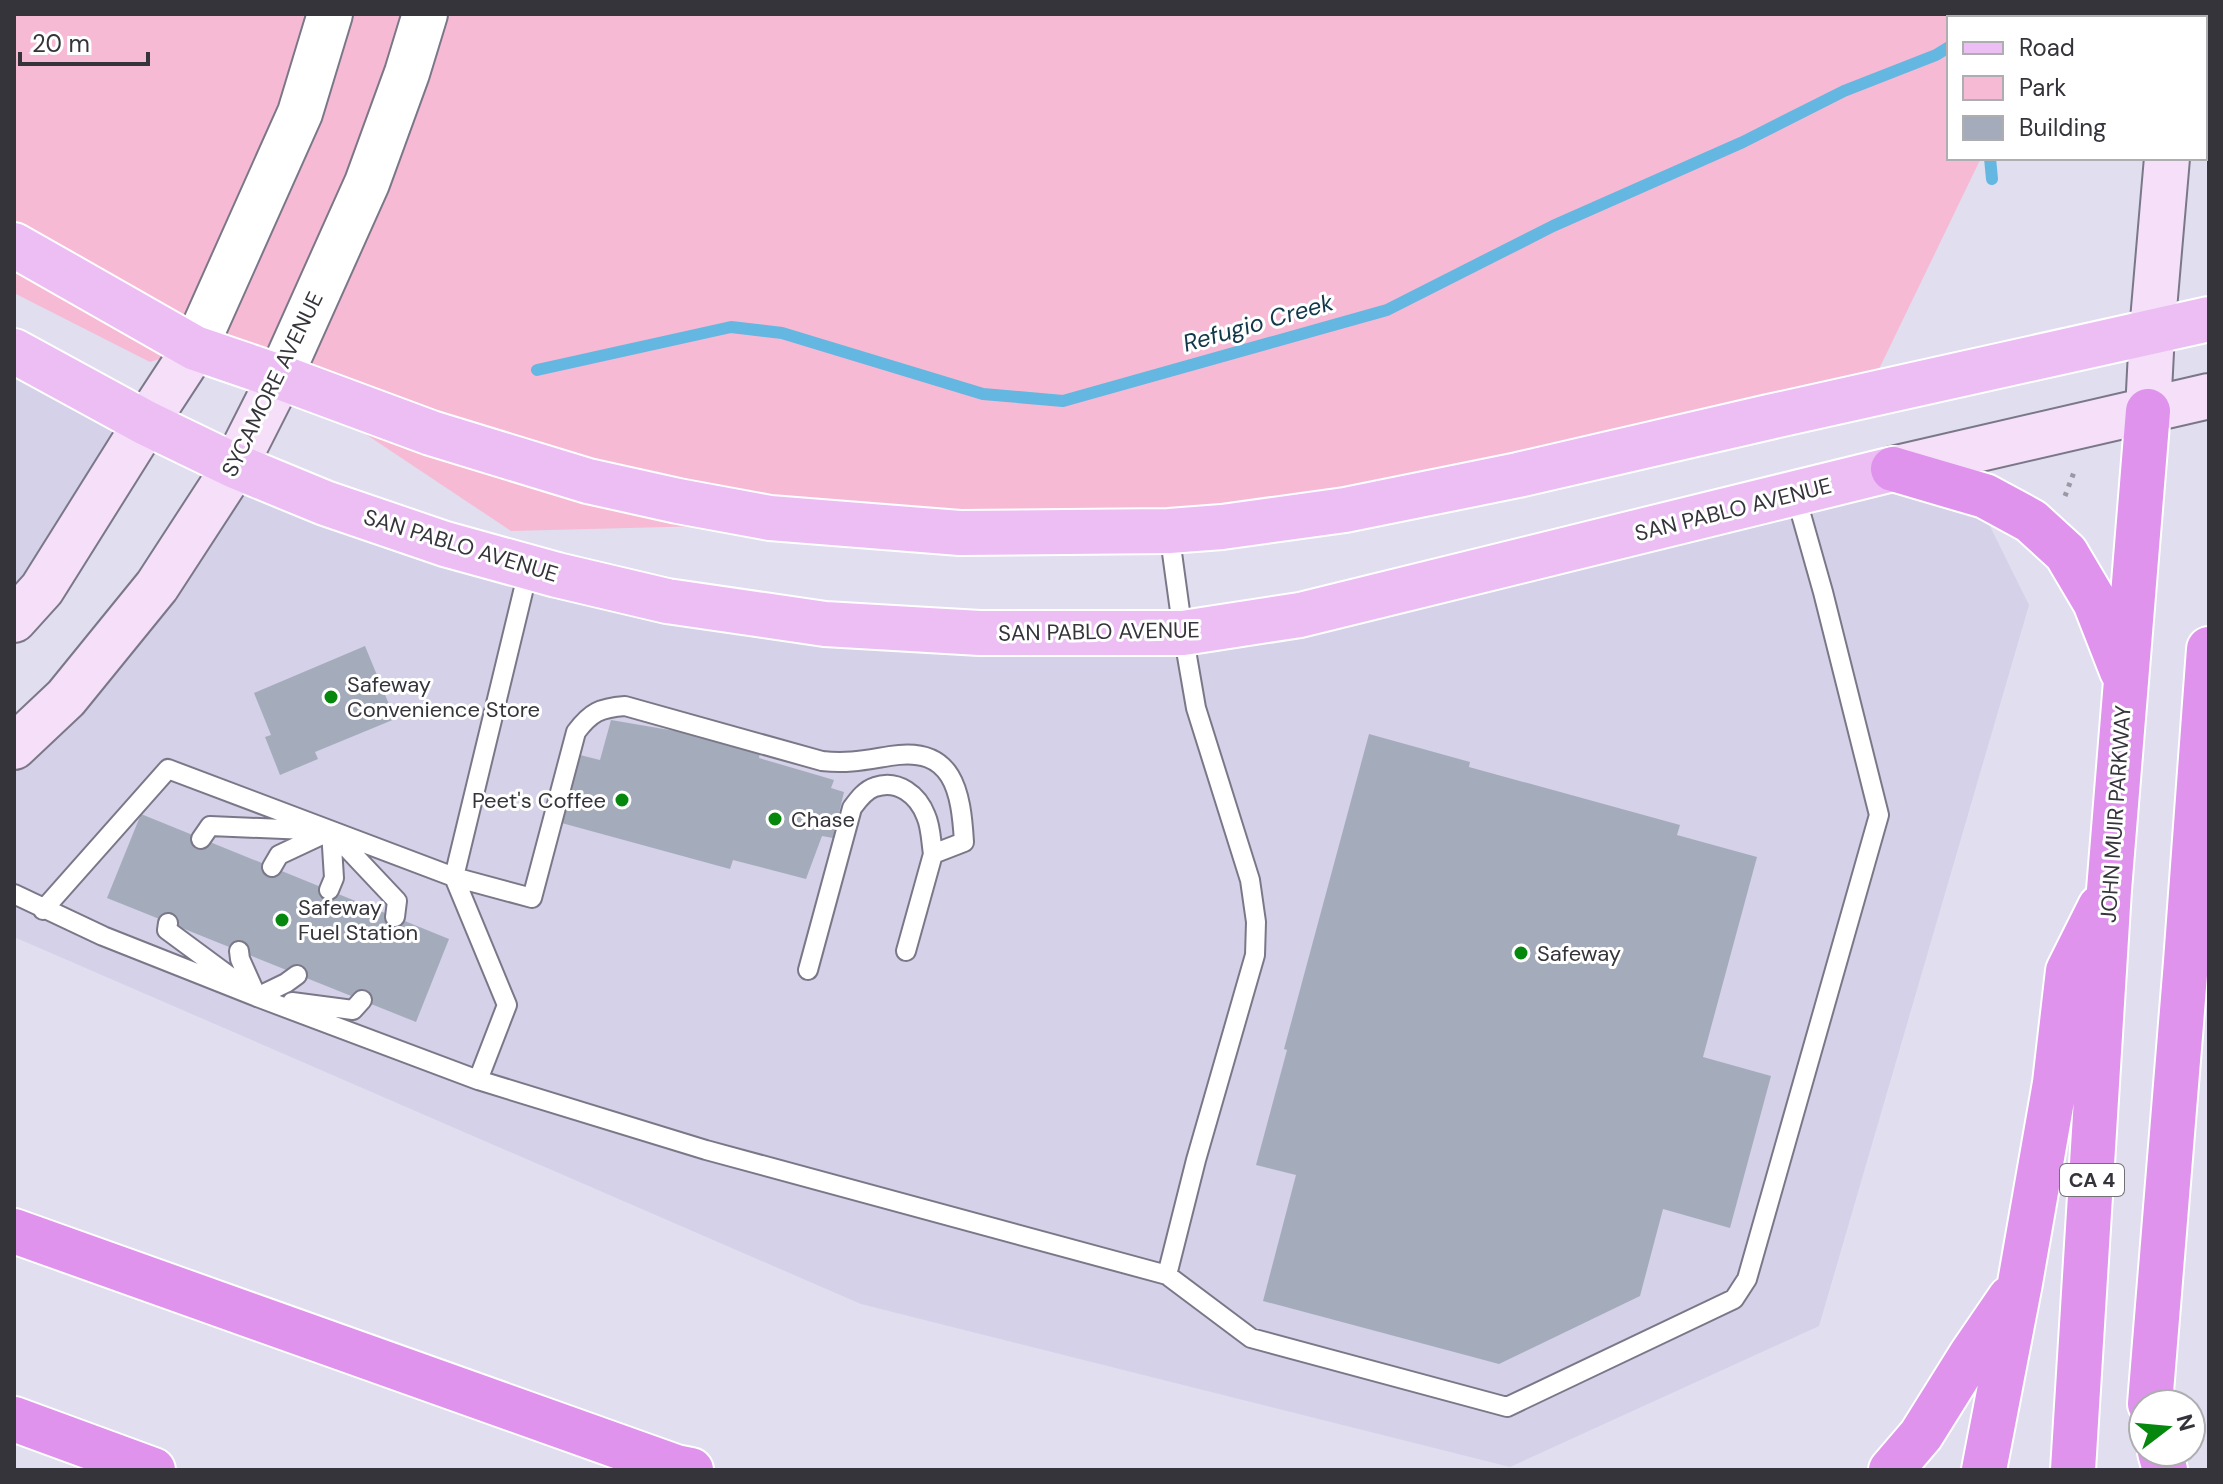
<svg xmlns="http://www.w3.org/2000/svg" width="2223" height="1484" font-family="'DM Sans',sans-serif">
  <style>
    .built { fill: #d4d1e8 }
    .green { fill: #f7bad4 }
    .lines { fill: none; stroke-linecap: round; stroke-linejoin: round }
    .stream { stroke: #63b7e1; stroke-width: 12 }
    .building { fill: #a4acbb }
    .service-casing { stroke: #7a7888; stroke-width: 22 }
    .tertiary-casing { stroke: #7a7888; stroke-width: 48 }
    .secondary-casing { stroke: #7a7888; stroke-width: 48 }
    .primary-casing { stroke: #fff; stroke-width: 48 }
    .motorway-casing { stroke: #fff; stroke-width: 48 }
    .path { stroke: #9a98a5; stroke-width: 5; stroke-dasharray: 4 6; stroke-linecap: butt }
    .service { stroke: #fff; stroke-width: 18 }
    .tertiary { stroke: #fff; stroke-width: 44 }
    .secondary { stroke: #f5dff9; stroke-width: 44 }
    .primary { stroke: #ecbef4; stroke-width: 44 }
    .motorway { stroke: #df93ec; stroke-width: 44 }
    .poi-dot { fill: #06870d; stroke: #fff; stroke-width: 3 }
    .labels { text-anchor: middle; stroke-width: 6; stroke-linejoin: round; paint-order: stroke }
    .shield { fill: #fff; stroke: #727176; stroke-width: 2 }
    .shield-label { font-size: 20px; font-weight: bold; fill: #35343b }
    .street-label { font-size: 22px; fill: #35343b; stroke: #fff }
    .poi-label { font-size: 22px; fill: #35343b; stroke: #fff; text-anchor: start }
    .water-label { font-size: 24px; font-style: italic; fill: #12384a; stroke: #fff }
  </style>
  <rect width="100%" height="100%" fill="#e0deef"/>
  <!-- built -->
  <path class="built" d="M14 351 146 423 14 620Z
    M235 466 667 601 1183 633 1893 469 1973 492 2029 605 1819 1326 1510 1467 861 1304 14 937V742Z"/>
  <!-- green -->
  <path class="green" d="M14 14H2051L2049 18H1949V158H1981L1866 396 1422 491 1087 516 511 531 280 377 195 348 150 362 14 293Z"/>
  <g class="lines">
    <!-- stream -->
    <path class="stream" d="M1996 18 2002 14
      M1990 158 1992 179
      M537 370 731 327 782 333 983 394 1063 401 1387 310 1553 226 1743 142 1844 91 1936 55 1949 47"/>
  </g>
  <!-- building -->
  <path class="building" d="M365 646 395 719 315 752 318 759 280 775 265 737 271 735 254 693Z
    M611 720 699 735 760 752 759 758 834 780 831 788 844 792 833 838 822 836 806 879 733 860 730 869 558 822 576 754 600 760Z
    M1369 734 1470 762 1469 767 1680 825 1677 835 1757 857 1703 1057 1771 1076 1730 1228 1663 1209 1640 1296 1499 1364 1263 1301 1296 1175 1256 1165 1287 1050 1284 1049Z
    M141 814 449 939 416 1022 107 898Z"/>
  <g class="lines">
    <!-- service casing -->
    <g class="service-casing">
      <path id="service" d="M201 839 210 826 331 831 397 901 395 917
        M272 867 279 855 328 832
        M329 890 334 878 331 831
        M14 894 103 936 257 997 478 1080 706 1150 1167 1275 1251 1338 1507 1407 1734 1299 1747 1279 1879 815 1823 592 1795 493
        M43 910 168 769 454 877 532 898 576 732C591 712 600 708 625 706L822 761C848 764 865 760 890 756 954 745 961 792 964 842L933 854 906 951
        M168 923 167 930 236 981
        M239 951 240 959 257 997
        M808 970 852 808C858 800 865 790 875 787 898 779 918 795 926 816 931 827 931 842 933 854
        M257 997 286 983 297 975
        M292 1002 353 1010 362 1000
        M478 1080 507 1005 454 877 529 567
        M1167 1275 1196 1160 1255 955 1256 922 1250 880 1196 708 1183 633 1169 531"/>
    </g>
    <!-- tertiary casing -->
    <g class="tertiary-casing">
      <path id="tertiary" d="M195 348 300 113 330 14
        M280 377 367 183 407 73 425 14"/>
    </g>
    <!-- secondary casing -->
    <g class="secondary-casing">
      <path id="secondary" d="M2193 18 2194 14
        M2148 411 2152 332 2167 158
        M1893 469 2209 396
        M14 620 42 589 146 423 195 348
        M14 747 66 698 157 586 235 466 280 377"/>
    </g>
    <!-- primary casing -->
    <g class="primary-casing">
      <path id="primary" d="M14 245 195 348 280 377 431 433 588 481 678 501 770 518 960 533 1169 531 1222 527 1345 510 1518 475 1769 417 2209 319
        M14 351 146 423 235 466 325 503 445 544 557 575 667 601 825 624 980 633H1183L1300 615 1893 469"/>
    </g>
    <!-- motorway casing -->
    <g class="motorway-casing">
      <path id="motorway" d="M1893 469 1985 496 2031 521 2066 553 2095 602 2122 671
        M14 1231 676 1467 691 1470
        M2150 1404 2186 962 2209 649
        M14 1419 153 1470
        M2160 1452 2165 1470
        M1891 1470 1921 1435 1971 1355 2010 1298
        M1984 1470 2020 1283 2055 1083 2068 971 2100 907
        M2073 1470 2109 890 2148 411"/>
    </g>
    <!-- path -->
    <path class="path" d="M2065 496 2074 472"/>
    <!-- service -->
    <use href="#service" class="service"/>
    <!-- tertiary -->
    <use href="#tertiary" class="tertiary"/>
    <!-- secondary -->
    <use href="#secondary" class="secondary"/>
    <!-- primary -->
    <use href="#primary" class="primary"/>
    <!-- motorway -->
    <use href="#motorway" class="motorway"/>
  </g>
  <!-- markers -->
  <g class="poi-dot">
    <circle cx="331" cy="697" r="8"/>
    <circle cx="622" cy="800" r="8"/>
    <circle cx="775" cy="819" r="8"/>
    <circle cx="282" cy="920" r="8"/>
    <circle cx="1521" cy="953" r="8"/>
  </g>
  <g class="labels">
    <!-- shield labels -->
    <rect class="shield" x="2060" y="1164" width="64" height="32" rx="6"/>
    <g class="shield-label">
      <text x="2092" y="1187">CA 4</text>
    </g>
    <!-- street labels -->
    <g class="street-label">
      <text transform="translate(272 384) rotate(-64)" y="8">SYCAMORE AVENUE</text>
      <text transform="translate(1733 509) rotate(-14)" y="8">SAN PABLO AVENUE</text>
      <text transform="translate(461 545) rotate(17)" y="8">SAN PABLO AVENUE</text>
      <text transform="translate(1099 631) rotate(-1)" y="8">SAN PABLO AVENUE</text>
      <text transform="translate(2115 814) rotate(-86)" y="8">JOHN MUIR PARKWAY</text>
    </g>
    <!-- poi labels -->
    <g class="poi-label">
      <text x="347" y="692">Safeway<tspan x="347" dy="25">Convenience Store</tspan></text>
      <text x="606" y="808" text-anchor="end">Peet's Coffee</text>
      <text x="791" y="827">Chase</text>
      <text x="298" y="915">Safeway<tspan x="298" dy="25">Fuel Station</tspan></text>
      <text x="1537" y="961">Safeway</text>
    </g>
    <!-- water labels -->
    <g class="water-label">
      <text transform="translate(1258 323) rotate(-16)" y="8">Refugio Creek</text>
    </g>
  </g>
  <!-- border -->
  <rect width="2223" height="1484" fill="none" stroke="#35343b" stroke-width="32"/>
  <!-- legend -->
  <rect x="1947" y="16" width="260" height="144" fill="#ffffff" stroke="#aeaeb1" stroke-width="2"/>
  <rect x="1963" y="42" width="40" height="12" fill="#ecbef4" stroke="#aeaeb1" stroke-width="2"/>
  <text x="2019" y="56" font-size="24" fill="#35343b">Road</text>
  <rect x="1963" y="76" width="40" height="24" fill="#f7bad4" stroke="#aeaeb1" stroke-width="2"/>
  <text x="2019" y="96" font-size="24" fill="#35343b">Park</text>
  <rect x="1963" y="116" width="40" height="24" fill="#a4acbb" stroke="#aeaeb1" stroke-width="2"/>
  <text x="2019" y="136" font-size="24" fill="#35343b">Building</text>
  <!-- north arrow -->
  <g transform="translate(2167 1428) rotate(74)"><circle r="38" fill="#ffffff" stroke="#aeaeb1" stroke-width="2"/>
  <path d="M0-6L14 30L0 20L-14 30Z" fill="#06870d"/>
  <text y="-12" font-size="22" font-weight="bold" text-anchor="middle" fill="#35343b">N</text>
  </g>
  <!-- scale -->
  <path d="M20 52v12h128v-12" fill="none" stroke="#35343b" stroke-width="4"/>
  <text x="32" y="52" font-size="24" fill="#35343b" stroke="#ffffff" stroke-width="6" paint-order="stroke">20 m</text>
</svg>
